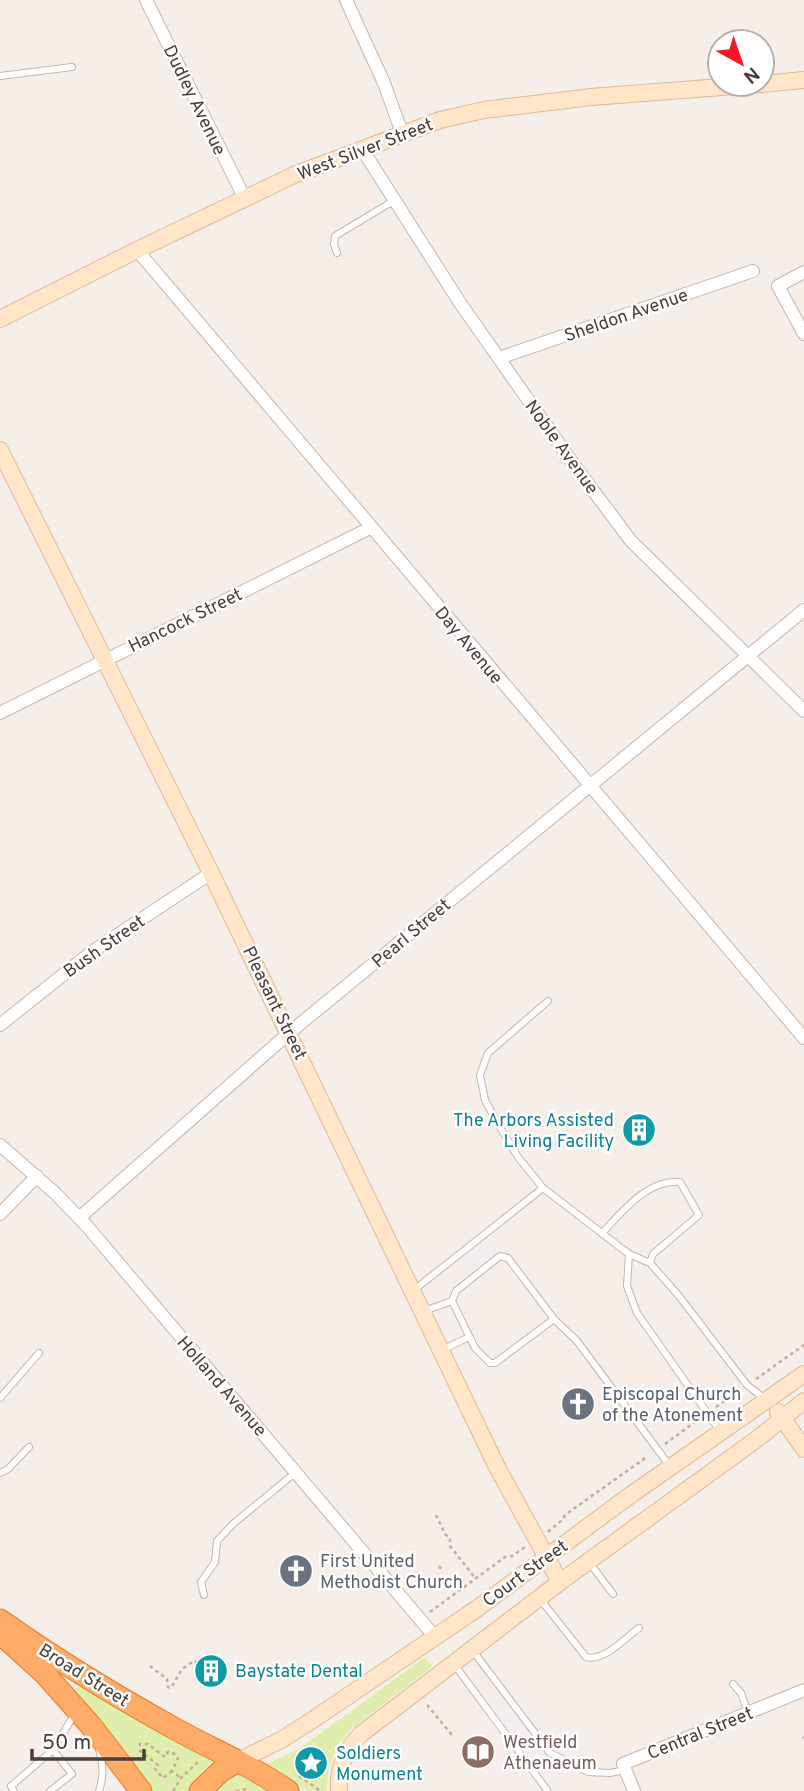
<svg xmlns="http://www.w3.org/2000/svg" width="804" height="1791" font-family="Overpass,sans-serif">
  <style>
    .green { fill: #dfeeac }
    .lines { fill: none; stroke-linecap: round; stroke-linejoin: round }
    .lane-casing { stroke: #c5b7ac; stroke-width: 8 }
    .street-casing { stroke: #c5b7ac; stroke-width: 14 }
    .secondary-casing { stroke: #deba95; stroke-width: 18 }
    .highway-casing { stroke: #ef7928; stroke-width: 23 }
    .path { stroke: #c6ac99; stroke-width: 2.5; stroke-dasharray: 3.5 3.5; stroke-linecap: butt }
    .lane { stroke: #fff; stroke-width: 6 }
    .street { stroke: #fff; stroke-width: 12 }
    .secondary { stroke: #ffe6c8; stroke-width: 16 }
    .highway { stroke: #ffac69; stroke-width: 21 }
    .labels { text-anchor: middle; stroke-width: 5; stroke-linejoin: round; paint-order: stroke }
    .street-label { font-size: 18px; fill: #4a3d35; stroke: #fff }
    .culture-label { font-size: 18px; fill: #0d838f; stroke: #fff; text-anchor: start }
    .worship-label { font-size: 18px; fill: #5b616d; stroke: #fff; text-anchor: start }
    .education-label { font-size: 18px; fill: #785e54; stroke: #fff; text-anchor: start }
  </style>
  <rect width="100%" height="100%" fill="#f6eee8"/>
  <!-- green -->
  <path class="green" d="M424 1658 432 1665 429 1669 351 1729C335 1747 326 1766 327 1791H308L265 1765 300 1748Z
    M87 1679 288 1791H140L65 1698Z"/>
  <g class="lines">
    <!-- lane casing -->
    <g class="lane-casing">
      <path id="lane" d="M0 76 72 67
        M337 253 334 244 335 236 395 200
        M548 1001 488 1053 480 1075 485 1100 498 1124 518 1157 543 1188 629 1254 650 1263 679 1296 747 1385 765 1399
        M602 1233C623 1211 648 1179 680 1182L699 1215 653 1254 650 1263
        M629 1254 627 1286 637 1313 720 1431
        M500 1256 508 1258 554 1319 495 1363H490L475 1348 452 1301 456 1291Z
        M414 1290 543 1188
        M424 1311 452 1301
        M554 1319 577 1341 669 1465
        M442 1350 469 1337
        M0 1398 39 1353
        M0 1473 8 1469 29 1447
        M589 1562 613 1594
        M204 1595 201 1582 215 1562 217 1541 234 1523 295 1473
        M540 1599 586 1657C604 1662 625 1638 639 1628
        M473 1651 550 1753 588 1772 610 1773 625 1770
        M454 1664 547 1790
        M733 1684 741 1693 748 1713
        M99 1749C103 1765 104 1776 99 1791
        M14 1791 11 1786 53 1750 74 1715
        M50 1791 72 1774 53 1750"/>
    </g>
    <!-- street casing -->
    <g class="street-casing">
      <path id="street" d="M146 0 245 199
        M346 0 384 83 402 133
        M362 149 460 303 574 465 631 541 804 711
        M137 250 804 1038
        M804 272 778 286 804 334
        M499 358 753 271
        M0 713 370 528
        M0 1025 93 951 211 873
        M0 1145 55 1193 86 1225 435 1637
        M0 1214 37 1176
        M79 1218 289 1033 804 610
        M634 1791 623 1764 804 1690"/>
    </g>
    <!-- secondary casing -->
    <g class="secondary-casing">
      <path id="secondary" d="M762 84 804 80
        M0 319 137 250 294 175 440 120 484 110 591 97 761 84
        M0 450 211 873 497 1467 560 1582
        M778 1412 804 1449
        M238 1761 281 1740 311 1721 475 1610 632 1494 804 1374
        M339 1791C337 1769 346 1749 361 1734L560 1582 757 1439 804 1401"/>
    </g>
    <!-- highway casing -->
    <g class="highway-casing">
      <path id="highway" d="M0 1620C58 1661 117 1697 179 1731 216 1751 254 1767 288 1791
        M1 1634 45 1674 92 1727 141 1791
        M200 1791 221 1771 238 1761"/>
    </g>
    <!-- path -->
    <path class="path" d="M756 1379 804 1345
      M716 1407 739 1391
      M665 1444 699 1419
      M436 1515 445 1534 450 1538V1546L476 1579
      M548 1532 562 1520 565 1515 648 1456
      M439 1566 443 1572
      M430 1612 505 1557 512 1556 525 1547
      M150 1666 167 1679 168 1687 171 1688 182 1669 194 1661 197 1662
      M427 1705 452 1735
      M803 1737 804 1738
      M172 1771 163 1778 155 1769 158 1765 140 1751V1744H148L165 1757 168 1752H172L178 1758 172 1771 181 1778
      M299 1776 319 1790 323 1789
      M173 1791 181 1778 198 1762
      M236 1791 248 1789"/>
    <!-- lane -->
    <use href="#lane" class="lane"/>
    <!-- street -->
    <use href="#street" class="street"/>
    <!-- secondary -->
    <use href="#secondary" class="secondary"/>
    <!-- highway -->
    <use href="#highway" class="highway"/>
  </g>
  <!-- icons -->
  <defs>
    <g id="building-disc" transform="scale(1.75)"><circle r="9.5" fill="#0f9aa8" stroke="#fff"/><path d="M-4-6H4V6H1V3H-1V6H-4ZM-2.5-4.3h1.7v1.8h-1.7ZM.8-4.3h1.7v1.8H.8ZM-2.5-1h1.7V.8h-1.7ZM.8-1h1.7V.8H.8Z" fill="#fff"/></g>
    <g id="church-disc" transform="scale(1.75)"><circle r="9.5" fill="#6b7280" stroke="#fff"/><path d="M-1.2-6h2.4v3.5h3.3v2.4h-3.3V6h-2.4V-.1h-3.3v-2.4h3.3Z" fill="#fff"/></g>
    <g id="library-disc" transform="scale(1.75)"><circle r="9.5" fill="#8d6e63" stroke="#fff"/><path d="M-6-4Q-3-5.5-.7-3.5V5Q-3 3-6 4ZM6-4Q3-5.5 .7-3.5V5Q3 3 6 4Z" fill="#fff"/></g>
    <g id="sight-disc" transform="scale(1.75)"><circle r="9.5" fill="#0f9aa8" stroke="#fff"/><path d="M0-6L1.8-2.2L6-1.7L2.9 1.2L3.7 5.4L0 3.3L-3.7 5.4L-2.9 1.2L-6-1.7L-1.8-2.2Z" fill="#fff"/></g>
  </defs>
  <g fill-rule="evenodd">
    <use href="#building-disc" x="639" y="1130"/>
    <use href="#church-disc" x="578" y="1404"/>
    <use href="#church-disc" x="296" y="1571"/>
    <use href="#building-disc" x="211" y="1671"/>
    <use href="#library-disc" x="478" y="1752"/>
    <use href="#sight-disc" x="311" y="1763"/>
  </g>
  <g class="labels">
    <!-- street labels -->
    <g class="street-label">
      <text transform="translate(195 100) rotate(64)" y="6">Dudley Avenue</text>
      <text transform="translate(365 149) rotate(-21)" y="6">West Silver Street</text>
      <text transform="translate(626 315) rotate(-19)" y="6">Sheldon Avenue</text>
      <text transform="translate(562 447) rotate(54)" y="6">Noble Avenue</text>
      <text transform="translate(185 620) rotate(-26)" y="6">Hancock Street</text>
      <text transform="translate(469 645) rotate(50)" y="6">Day Avenue</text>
      <text transform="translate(411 933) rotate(-40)" y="6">Pearl Street</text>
      <text transform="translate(104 946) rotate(-35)" y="6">Bush Street</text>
      <text transform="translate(275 1003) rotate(64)" y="6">Pleasant Street</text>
      <text transform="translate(222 1386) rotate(49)" y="6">Holland Avenue</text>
      <text transform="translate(525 1573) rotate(-36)" y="6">Court Street</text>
      <text transform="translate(84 1675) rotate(32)" y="6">Broad Street</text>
      <text transform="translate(700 1733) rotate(-22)" y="6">Central Street</text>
    </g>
    <!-- culture labels -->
    <g class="culture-label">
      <text x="614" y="1126" text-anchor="end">The Arbors Assisted<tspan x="614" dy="21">Living Facility</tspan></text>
      <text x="235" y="1677">Baystate Dental</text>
      <text x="336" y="1759">Soldiers<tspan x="336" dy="21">Monument</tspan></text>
    </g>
    <!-- worship labels -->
    <g class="worship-label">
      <text x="602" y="1400">Episcopal Church<tspan x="602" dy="21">of the Atonement</tspan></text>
      <text x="320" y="1567">First United<tspan x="320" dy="21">Methodist Church</tspan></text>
    </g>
    <!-- education labels -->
    <g class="education-label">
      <text x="503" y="1748">Westfield<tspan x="503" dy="21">Athenaeum</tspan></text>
    </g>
  </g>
  <!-- north arrow -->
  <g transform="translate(741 63) rotate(140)"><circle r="33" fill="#ffffff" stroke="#b7b1ae" stroke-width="2"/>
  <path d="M0-5L12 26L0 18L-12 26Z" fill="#ff1527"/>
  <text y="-10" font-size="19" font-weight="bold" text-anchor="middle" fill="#4a3d35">N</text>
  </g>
  <!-- scale -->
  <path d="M32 1749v10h112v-10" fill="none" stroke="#4a3d35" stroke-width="3.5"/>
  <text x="42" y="1749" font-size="21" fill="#4a3d35" stroke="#ffffff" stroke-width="5" paint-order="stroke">50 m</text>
</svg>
